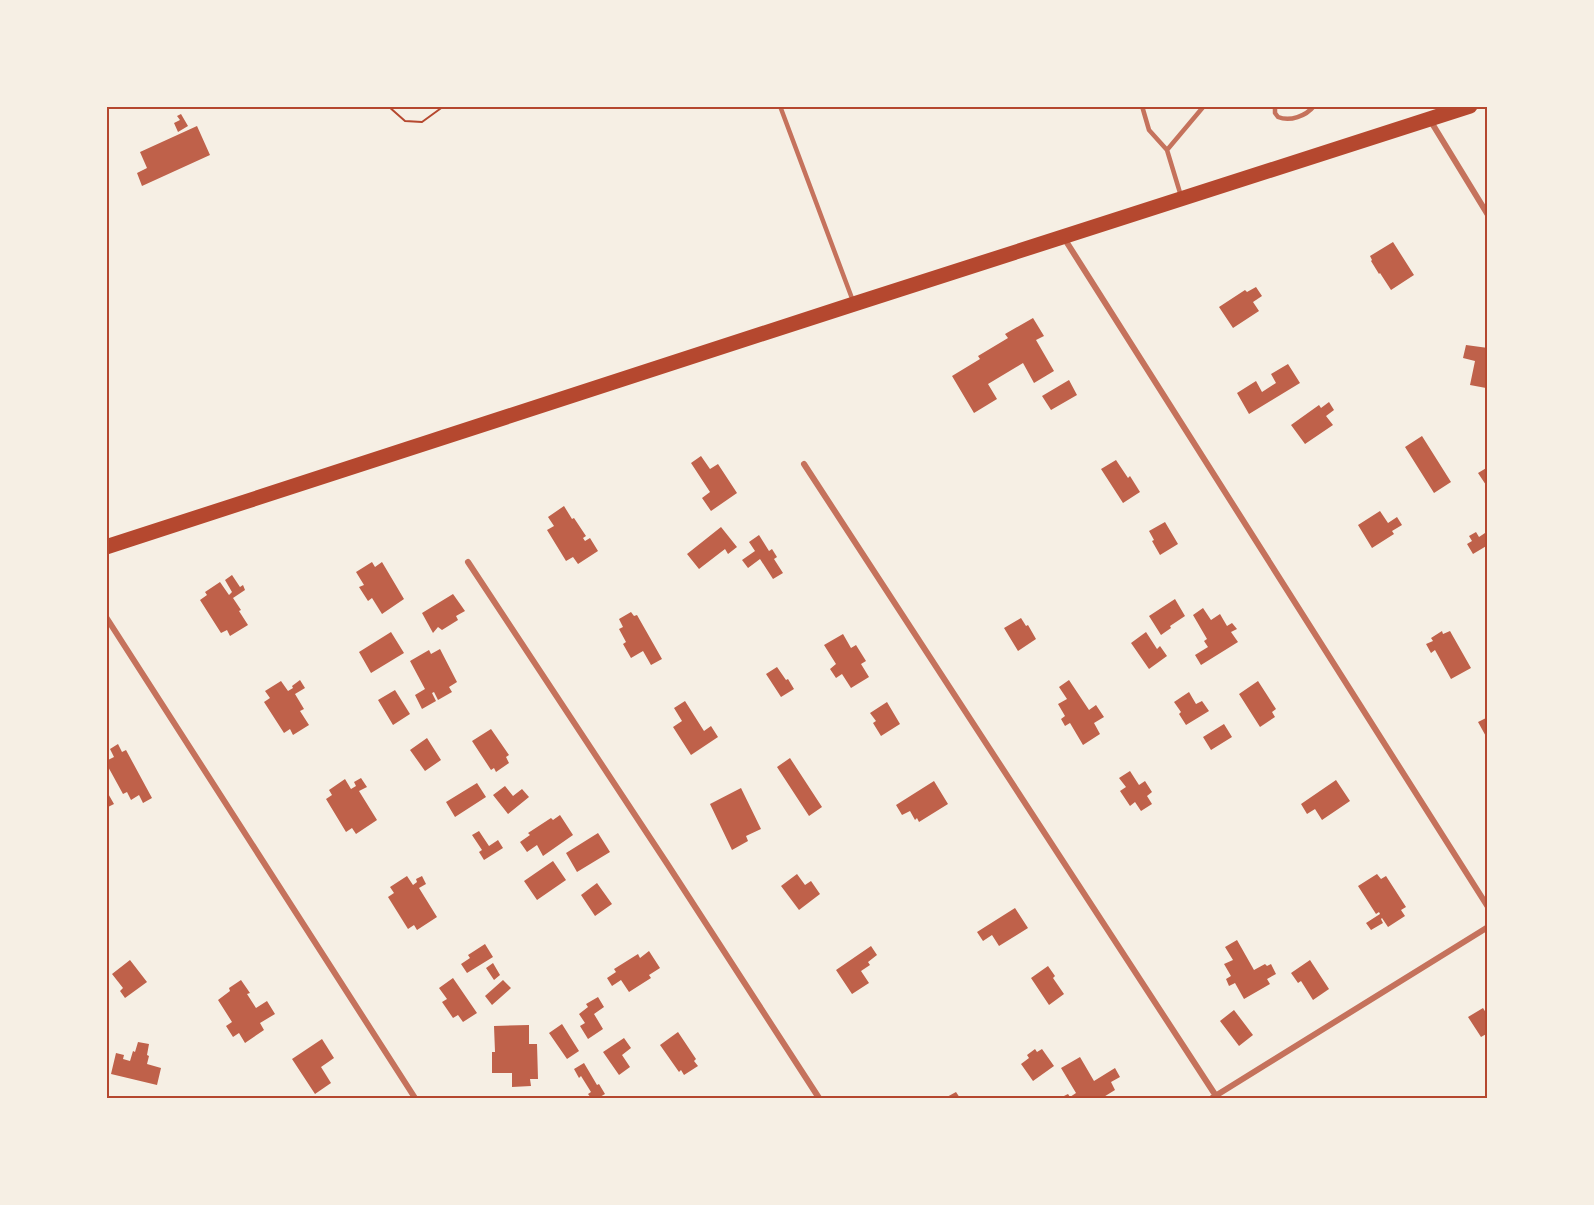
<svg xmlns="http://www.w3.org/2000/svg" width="1594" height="1205" font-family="'Titillium Web',sans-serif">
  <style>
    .building { fill: #bf614a }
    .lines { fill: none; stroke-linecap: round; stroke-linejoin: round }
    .path { stroke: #b5482f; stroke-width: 2 }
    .service { stroke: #c5725c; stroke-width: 4.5 }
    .minor { stroke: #c5725c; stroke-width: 6 }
    .trunk { stroke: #b5482f; stroke-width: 15 }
    .neatline { fill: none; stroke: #b5482f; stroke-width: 2 }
  </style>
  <rect width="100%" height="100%" fill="#f6efe4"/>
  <!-- building -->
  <path class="building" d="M181 114 188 126 178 132 174 123 180 120 177 116Z
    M197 126 210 155 142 186 137 173 147 168 140 152Z
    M1393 242 1414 275 1391 290 1380 273 1379 274 1371 261 1372 260 1370 256Z
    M1256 287 1262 296 1253 302 1259 311 1233 328 1219 307 1245 290 1247 292Z
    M1033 318 1044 336 1036 340 1054 371 1034 383 1023 363 988 384 997 399 974 413 952 376 980 359 978 356 1008 338 1005 334Z
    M1466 345 1488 348V393L1486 388 1470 385 1475 361 1463 358Z
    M1288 364 1300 383 1249 414 1237 393 1256 381 1262 392 1276 383 1271 374Z
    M1069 380 1077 395 1051 410 1042 396Z
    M1329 402 1334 410 1326 416 1333 425 1305 444 1291 425 1319 405 1321 408Z
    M1422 436 1451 482 1434 493 1405 447Z
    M701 456 710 469 718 464 737 493 711 511 702 498 710 492 691 463Z
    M1116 460 1128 478 1130 476 1140 492 1123 503 1101 469Z
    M1488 467V488L1478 473Z
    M564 506 572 519 574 518 586 536 583 538 585 541 590 538 598 551 578 564 573 557 566 561 547 530 554 526 548 517Z
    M1380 511 1388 523 1397 517 1402 525 1392 531 1394 534 1372 548 1358 525Z
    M1165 522 1178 544 1160 555 1152 541 1154 540 1149 531Z
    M721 527 737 547 728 554 725 549 699 569 687 554Z
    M1488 531V545L1473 554 1467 544 1472 541 1469 536 1476 532 1479 537Z
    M759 535 769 551 772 549 777 557 774 559 783 573 773 579 760 559 748 568 742 560 755 551 749 542Z
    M372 562 375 567 382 562 404 599 382 614 372 598 368 601 359 587 364 585 356 572Z
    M232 575 240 587 243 585 245 590 233 598 241 610 239 611 248 625 230 636 227 630 221 633 200 600 207 595 205 592 220 582 229 595 232 592 225 580Z
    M453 594 465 611 456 616 458 620 442 630 438 627 433 633 422 613Z
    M1175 599 1185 616 1170 626 1171 628 1161 635 1149 616Z
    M1203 608 1211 620 1220 614 1227 626 1232 623 1237 629 1231 632 1238 642 1201 665 1195 655 1208 647 1204 641 1207 639 1193 615Z
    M631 612 634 616 637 615 662 659 651 665 643 651 631 658 623 644 626 642 619 629 623 627 619 619Z
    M1021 618 1026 626 1028 625 1036 639 1018 651 1004 628Z
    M1442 631 1443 634 1450 631 1471 668 1451 679 1435 650 1431 653 1426 644 1433 641 1431 638Z
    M391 632 404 653 371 673 359 652Z
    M1146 632 1157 649 1160 646 1167 656 1149 669 1131 643Z
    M843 634 851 648 856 645 866 661 861 664 869 677 851 688 842 674 836 678 830 669 836 664 824 645Z
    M440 649 457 682 449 687 452 692 438 700 434 692 432 693 436 701 422 709 415 695 425 689 410 661 429 650 431 654Z
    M777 667 786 680 788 679 794 689 781 697 766 674Z
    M300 680 305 688 295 694 304 709 300 711 309 725 293 735 290 729 284 733 264 702 270 698 265 691 281 681 288 691 293 688 292 686Z
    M1069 680 1089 710 1096 705 1104 717 1094 723 1100 734 1083 745 1070 723 1065 726 1061 719 1065 716 1058 704 1067 699 1059 687Z
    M1258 681 1276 709 1272 712 1275 717 1260 727 1239 694Z
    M395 690 410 714 393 725 378 700Z
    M1189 692 1196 704 1202 701 1209 711 1186 725 1179 714 1181 712 1174 702Z
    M685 701 704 731 711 726 718 737 691 755 673 727 682 721 674 708Z
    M887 702 900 724 881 736 873 723 876 721 870 713Z
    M1488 717V740L1478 722Z
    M1224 724 1232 737 1211 750 1203 737Z
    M491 729 509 755 506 757 509 763 496 772 494 768 491 770 472 741Z
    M427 738 441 760 425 771 410 750Z
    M118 744 122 752 126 750 152 798 143 803 139 795 131 800 127 792 123 794 106 763V761L114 757 110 749Z
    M790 758 822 807 809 816 777 767Z
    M1130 771 1139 785 1145 781 1152 792 1147 796 1152 804 1141 811 1135 802 1130 806 1120 791 1126 787 1119 778Z
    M361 778 367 787 359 791 377 820 356 834 352 828 346 832 326 799 332 795 329 790 345 779 351 789 356 786 354 782Z
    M1336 780 1350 801 1322 820 1315 809 1307 814 1301 804Z
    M934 781 948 804 919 822 917 818 915 820 910 811 902 815 896 805Z
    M477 783 486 797 455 817 446 802Z
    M505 786 513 796 522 789 529 797 508 814 493 795Z
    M741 788 761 829 746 836 748 841 732 850 710 804Z
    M106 790 114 804 106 808Z
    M560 815 573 835 543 856 537 845 527 852 520 842 530 835 528 833 551 818 553 820Z
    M479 831 489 846 498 840 503 848 484 860 479 852 482 850 472 835Z
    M598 833 610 852 577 872 566 853Z
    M553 861 566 880 537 900 524 881Z
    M797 874 805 885 811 881 820 894 799 910 781 886Z
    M1377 874 1381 879 1386 876 1406 907 1401 910 1405 916 1388 927 1382 918 1381 919 1383 923 1371 930 1366 923 1380 914 1379 912 1376 914 1358 886Z
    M407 876 413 885 417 882 416 879 422 876 426 884 419 888 437 917 417 930 414 925 408 929 388 897 394 893 390 887Z
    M597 883 612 904 595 916 581 895Z
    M1015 908 1028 928 999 946 992 935 983 941 977 932Z
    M1237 940 1254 970 1265 964 1267 966 1271 964 1276 974 1267 979 1270 984 1244 999 1235 983 1229 986 1226 979 1231 976 1224 964 1233 960 1225 947Z
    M485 944 493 957 467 973 461 964 470 958 468 955Z
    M871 946 877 955 868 962 870 965 861 971 869 983 852 994 836 970Z
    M649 951 660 968 649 975 651 978 629 992 621 980 612 986 607 978 616 972 614 969 638 954 640 958Z
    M130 960 147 982 125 998 120 991 123 988 112 974Z
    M1310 960 1329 989 1313 1000 1301 981 1298 983 1291 973Z
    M493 963 500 975 494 980 486 968Z
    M1048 966 1055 976 1053 978 1064 994 1049 1005 1031 978Z
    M453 978 477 1013 463 1022 458 1015 453 1018 442 1002 447 999 439 988Z
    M241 980 250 993 247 994 256 1008 267 1001 275 1014 260 1023 264 1030 245 1043 239 1033 233 1037 226 1026 232 1022 218 1000 230 991 229 988Z
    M503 980 511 988 492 1005 485 996Z
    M598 997 604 1007 594 1014 603 1029 588 1039 580 1026 585 1023 579 1014 588 1007 586 1004Z
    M1483 1008 1488 1016V1033L1481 1037 1468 1017Z
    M1234 1010 1253 1035 1239 1046 1220 1021Z
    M562 1024 579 1051 567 1059 549 1033Z
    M529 1025V1044H537L538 1079H530L531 1086 512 1087V1073H492V1052H495L494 1026Z
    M678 1032 696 1059 694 1061 698 1066 684 1075 681 1070 679 1072 660 1045Z
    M624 1038 631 1048 622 1055 630 1067 619 1075 603 1052Z
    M322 1039 334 1058 321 1067 331 1083 315 1094 292 1059Z
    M138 1042 149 1044 147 1055 149 1056 147 1064 161 1068 157 1085 111 1074 116 1053 124 1055 123 1059 130 1061 133 1051 135 1052Z
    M1035 1049 1037 1052 1042 1049 1054 1066 1033 1081 1021 1064 1029 1058 1027 1055Z
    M1080 1057 1094 1081 1115 1068 1120 1077 1111 1082 1115 1090 1102 1098H1060L1068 1094 1070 1097 1076 1093 1061 1068Z
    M584 1063 597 1085 599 1084 605 1094 598 1098H591L588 1094 591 1092 581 1076 579 1078 574 1069Z
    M956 1092 960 1098H945Z"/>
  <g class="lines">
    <!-- path -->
    <path class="path" d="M388 106 405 121 422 122 444 106"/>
    <!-- service -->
    <path class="service" d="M780 106 853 301
      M1142 106 1149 130 1167 150 1181 196
      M1275 106V113L1278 117C1290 122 1306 116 1314 106
      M1167 150 1204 106"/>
    <!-- minor -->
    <path class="minor" d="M1430 120 1488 215
      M1064 238 1488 907
      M804 464 1216 1096
      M468 562 668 865 819 1098
      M106 617 415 1098
      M1212 1098 1488 927"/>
    <!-- trunk -->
    <path class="trunk" d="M106 547 854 304 1470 106"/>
  </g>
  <!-- border -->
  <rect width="1594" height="1205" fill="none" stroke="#f6efe4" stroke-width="216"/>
  <rect x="108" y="108" width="1378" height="989" class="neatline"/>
</svg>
